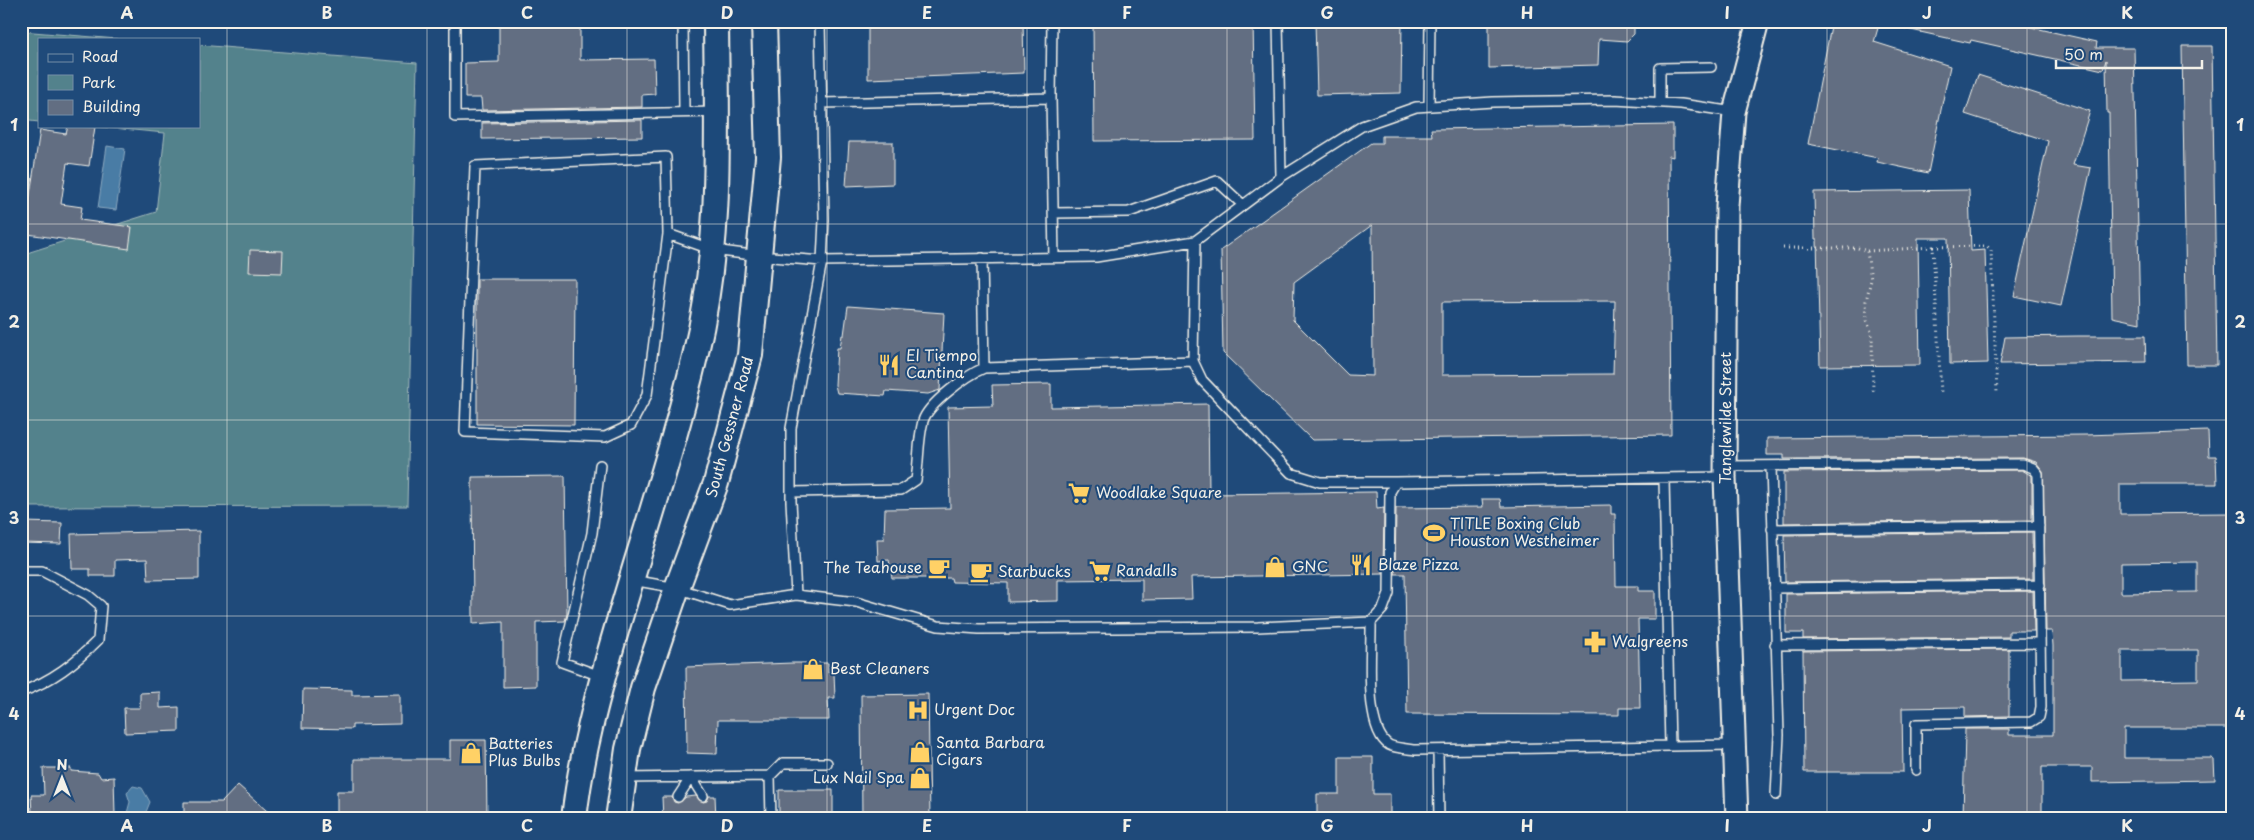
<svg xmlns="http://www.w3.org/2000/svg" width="2254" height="840" font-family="'Playpen Sans',sans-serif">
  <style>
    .green { fill: #53828c; stroke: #a4baba }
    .water { fill: #487ba5; stroke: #8daac0 }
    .building { fill: #626e82; stroke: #f4f1e8; fill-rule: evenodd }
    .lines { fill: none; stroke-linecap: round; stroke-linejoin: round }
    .service-casing { stroke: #f4f1e8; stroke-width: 12 }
    .tertiary-casing { stroke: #f4f1e8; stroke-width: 25 }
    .secondary-casing { stroke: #f4f1e8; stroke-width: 28 }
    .path { stroke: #f4f1e8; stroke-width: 3; stroke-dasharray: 1 4; stroke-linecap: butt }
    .service { stroke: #1f4a7a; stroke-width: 9 }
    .tertiary { stroke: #1f4a7a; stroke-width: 21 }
    .secondary { stroke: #1f4a7a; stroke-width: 24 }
    .grid { fill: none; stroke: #f4f1e8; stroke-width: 1; stroke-opacity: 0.55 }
    .labels { text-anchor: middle; stroke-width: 4; stroke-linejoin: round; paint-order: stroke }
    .poi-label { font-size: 15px; fill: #f4f1e8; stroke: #1f4a7a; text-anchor: start }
    .street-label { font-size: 15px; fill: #f4f1e8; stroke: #1f4a7a }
    .neatline { fill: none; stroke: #f4f1e8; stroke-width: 2 }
    .grid-label { font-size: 16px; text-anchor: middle; font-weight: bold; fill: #f4f1e8 }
  </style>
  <rect width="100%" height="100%" fill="#1f4a7a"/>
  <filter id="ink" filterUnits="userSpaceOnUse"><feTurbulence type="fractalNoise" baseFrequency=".02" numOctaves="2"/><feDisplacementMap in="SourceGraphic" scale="10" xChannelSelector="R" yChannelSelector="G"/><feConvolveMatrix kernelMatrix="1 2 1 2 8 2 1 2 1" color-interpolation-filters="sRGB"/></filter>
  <g filter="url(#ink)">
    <!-- green -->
    <path class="green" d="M21 31 117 39H39V122L21 120Z
      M199 45 417 63 407 506 21 507V259L30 252 156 212 165 133 91 126H199Z"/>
    <!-- water -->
    <path class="water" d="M107 146 125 149 116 210 98 208Z
      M133 786 142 788 150 802 146 812V819H129L127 813 130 802 127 793Z"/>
    <!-- building -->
    <path class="building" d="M499 21H580V60L654 59 655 94 642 95V107L482 110 481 98H465V63L499 62Z
      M868 21H1023L1024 73 868 79Z
      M1093 21H1253L1255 140 1094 141Z
      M1315 21H1402L1401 93 1317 95Z
      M1489 21H1634V34L1627 41 1599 39 1598 65 1489 68Z
      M1832 21H1880L1874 42 1950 66 1928 173 1877 162 1878 158 1808 144Z
      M1903 21H2004L2097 42 2096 48H2134L2140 323 2112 317 2109 113H2107L2106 60 2103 70 1971 40 1970 43 1902 28Z
      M2182 46H2212L2217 365H2187Z
      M1978 75 2090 111 2073 165 2091 168 2061 306 2014 296 2048 141 1965 114Z
      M642 120V137L482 139V123Z
      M1673 125V157L1669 156 1671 435 1312 440 1223 353 1221 250 1371 143H1382V136H1432L1431 129ZM1372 225 1373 376 1348 375 1293 320 1294 282ZM1615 301 1613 374 1442 375V302Z
      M68 126 95 127 89 166 67 163 61 204 82 207 80 220 132 227 129 249 21 233V200L29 201 40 130 66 134Z
      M849 142H893V184L846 186Z
      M1969 190 1971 251 1985 250 1988 363 1950 364 1948 238H1918L1920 365 1820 366 1817 239H1815L1814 192Z
      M250 250 283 251 282 273 249 272Z
      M477 279H575L574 425 477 424Z
      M848 306 944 313 940 390 928 394 886 391 885 396 837 393 835 385 837 348H840L842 335H844Z
      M2079 336H2145L2146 362 2000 364 2005 337Z
      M1051 384V407L1208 404 1209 494 1376 492 1377 509 1384 508 1383 574 1191 577 1192 599 1142 600V579L1058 580V601L1008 602V583L952 582 951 578H892L889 560 878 561 877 539H884L885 509 950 508 948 407 993 406 992 385Z
      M2208 431 2209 456H2216L2217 484H2120V514L2231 513 2233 728H2124V758H2211L2214 760 2215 780 2092 782V767H2042V819H1963L1965 729H2009V735H2053V646L2052 631H2046L2043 471 2036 462 2023 458 1784 459V455H1767V438L2086 435ZM2197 562V592L2121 593V563ZM2122 650H2198V680L2122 681Z
      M2022 470 2032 476V520L1784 523V472Z
      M565 476 567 614 565 621 536 622V686L503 687V622L473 624 472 477Z
      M1482 499H1500L1501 507 1611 505V514H1615L1616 586H1638V591H1655V619H1638L1640 708H1619V715L1407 714 1405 574H1395L1396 508 1483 507Z
      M23 522 62 523 61 544 22 543Z
      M199 531V579L148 580 147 559 115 560V576H90V569H72L71 534Z
      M2032 532 2033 579 1785 582 1784 535Z
      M2033 591 2034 631H2009V637L1803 639V633H1786V594Z
      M2009 649V716L1965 717V707L1902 708 1903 772H1804L1803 651Z
      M793 663H828V673H834L835 698H828L829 720H718L717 754 687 753 686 667Z
      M303 689 352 690V695L400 694V724L352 725V729L302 728Z
      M160 692V708L179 707V731L125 733 124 708H140V693Z
      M928 694 930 819H862L861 695Z
      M450 740H486L487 819H337V791H354V759H450Z
      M1339 757H1373V794H1390V819H1317V794H1339Z
      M43 768H71V771L98 773 101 778 114 777 115 815 109 814 107 819H49L45 815 32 814 31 795H44Z
      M238 785 276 819H251L245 814 239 819H184V802H222Z
      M779 790H833V819H779Z
      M696 796 703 802 707 801 709 796H715L716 819H663L662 797H672L674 802 678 803 686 797Z"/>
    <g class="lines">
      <!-- service casing -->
      <g class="service-casing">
        <path id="service" d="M455 21V117L717 112
          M683 21 684 111
          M1278 21 1281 177
          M1051 98 1052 21
          M1660 102V68L1711 67
          M822 103 1051 98 1054 258
          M1429 106 1430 21
          M1053 213 1129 212 1217 181 1243 205
          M668 234 647 395 631 425 605 437 465 432 475 166 666 157 668 234 713 250 760 256 822 261 1096 257 1195 241 1281 177 1362 126 1416 107 1493 102 1615 100 1681 104 1734 112
          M982 258 984 368
          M1193 361 1195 241
          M600 465 592 533 562 662 603 677
          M1726 466 2023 464 2033 468 2038 474 2041 707 2039 717 2031 722 1916 724V770
          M1771 466 1779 735 1776 795
          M1664 479 1670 746 1733 745
          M791 492 901 490 916 480C919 461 918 440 923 421 928 404 967 375 984 368L1193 361 1202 380 1291 473 1320 482H1396
          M1772 529 2039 526
          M21 571H42L88 595 101 606 98 640C75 663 52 681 21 692
          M632 580 677 588 730 605 796 595 791 501V428L822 261 824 220 820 21
          M1774 588 2040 585
          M796 595 856 602 938 626 979 629 1258 627 1371 622 1383 609 1389 593 1390 492 1396 482 1724 477
          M1371 622C1372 649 1363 729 1389 745 1395 748 1408 749 1415 750L1670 746
          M1775 645 2040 643
          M1438 750 1439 819
          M770 776 783 763H827
          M625 778 770 776 771 819
          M678 797 691 777 703 796"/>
      </g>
      <!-- tertiary casing -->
      <g class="tertiary-casing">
        <path id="tertiary" d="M1737 819 1725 477 1727 206 1734 112 1758 21"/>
      </g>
      <!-- secondary casing -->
      <g class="secondary-casing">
        <path id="secondary" d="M574 819C581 755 598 693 616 631 643 538 674 446 696 352 722 244 717 131 716 21
          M618 819 628 749 643 688 677 588 716 483 750 355 768 157 764 21"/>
      </g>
      <!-- path -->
      <path class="path" d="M1933 247 1987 246 1991 250 1997 393
        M1783 248H1858L1867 251 1871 280 1866 301 1867 321 1872 334 1873 393
        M1867 251 1933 247 1941 393"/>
      <!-- service -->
      <use href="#service" class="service"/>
      <!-- tertiary -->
      <use href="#tertiary" class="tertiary"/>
      <!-- secondary -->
      <use href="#secondary" class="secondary"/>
    </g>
  </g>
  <!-- grid -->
  <path class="grid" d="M227 21V819M427 21V819M627 21V819M827 21V819M1027 21V819M1227 21V819M1427 21V819M1627 21V819M1827 21V819M2027 21V819M21 224H2233M21 420H2233M21 616H2233"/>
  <!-- icons -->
  <defs>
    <g id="restaurant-bare" transform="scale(1.725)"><path d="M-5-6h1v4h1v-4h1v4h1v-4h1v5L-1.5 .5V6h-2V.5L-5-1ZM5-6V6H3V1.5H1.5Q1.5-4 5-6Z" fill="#ffd166" stroke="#1f4a7a" stroke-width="2.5" paint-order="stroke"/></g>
    <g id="supermarket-bare" transform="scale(1.725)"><path d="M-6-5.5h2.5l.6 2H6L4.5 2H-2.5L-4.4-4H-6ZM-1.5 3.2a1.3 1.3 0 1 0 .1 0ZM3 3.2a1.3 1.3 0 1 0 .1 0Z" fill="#ffd166" stroke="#1f4a7a" stroke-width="2.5" paint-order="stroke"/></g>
    <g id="stadium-bare" transform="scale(1.725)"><path d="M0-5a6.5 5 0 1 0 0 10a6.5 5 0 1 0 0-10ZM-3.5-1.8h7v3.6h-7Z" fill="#ffd166" stroke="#1f4a7a" stroke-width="2.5" paint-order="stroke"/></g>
    <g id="shop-bare" transform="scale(1.725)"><path d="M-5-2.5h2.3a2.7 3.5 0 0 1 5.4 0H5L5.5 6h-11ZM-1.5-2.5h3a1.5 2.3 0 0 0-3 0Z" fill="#ffd166" stroke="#1f4a7a" stroke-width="2.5" paint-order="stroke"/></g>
    <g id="cafe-bare" transform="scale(1.725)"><path d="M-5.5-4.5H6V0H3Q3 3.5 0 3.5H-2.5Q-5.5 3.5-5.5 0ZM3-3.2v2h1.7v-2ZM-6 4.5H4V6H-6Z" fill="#ffd166" stroke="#1f4a7a" stroke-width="2.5" paint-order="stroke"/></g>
    <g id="pharmacy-bare" transform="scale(1.725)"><path d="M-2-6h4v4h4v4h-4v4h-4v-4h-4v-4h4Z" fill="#ffd166" stroke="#1f4a7a" stroke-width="2.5" paint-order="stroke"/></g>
    <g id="hospital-bare" transform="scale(1.725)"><path d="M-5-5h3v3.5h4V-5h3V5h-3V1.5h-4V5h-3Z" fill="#ffd166" stroke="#1f4a7a" stroke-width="2.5" paint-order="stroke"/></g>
  </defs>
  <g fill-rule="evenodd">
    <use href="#restaurant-bare" x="889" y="365"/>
    <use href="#supermarket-bare" x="1079" y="493"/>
    <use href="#stadium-bare" x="1434" y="533"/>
    <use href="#restaurant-bare" x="1361" y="565"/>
    <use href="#shop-bare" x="1275" y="567"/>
    <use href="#cafe-bare" x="939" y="568"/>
    <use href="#supermarket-bare" x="1100" y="571"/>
    <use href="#cafe-bare" x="981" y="572"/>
    <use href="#pharmacy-bare" x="1595" y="642"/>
    <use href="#shop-bare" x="813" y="669"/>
    <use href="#hospital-bare" x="918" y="710"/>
    <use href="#shop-bare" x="920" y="752"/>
    <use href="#shop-bare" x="471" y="753"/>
    <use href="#shop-bare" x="920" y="778"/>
  </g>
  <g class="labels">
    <!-- poi labels -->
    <g class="poi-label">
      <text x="906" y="361">El Tiempo<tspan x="906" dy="17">Cantina</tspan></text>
      <text x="1096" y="498">Woodlake Square</text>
      <text x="1450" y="529">TITLE Boxing Club<tspan x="1450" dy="17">Houston Westheimer</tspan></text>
      <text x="1378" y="570">Blaze Pizza</text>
      <text x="1292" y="572">GNC</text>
      <text x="922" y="573" text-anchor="end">The Teahouse</text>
      <text x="1116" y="576">Randalls</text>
      <text x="998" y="577">Starbucks</text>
      <text x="1612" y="647">Walgreens</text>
      <text x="830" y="674">Best Cleaners</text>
      <text x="934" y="715">Urgent Doc</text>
      <text x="936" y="748">Santa Barbara<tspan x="936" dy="17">Cigars</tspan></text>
      <text x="488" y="749">Batteries<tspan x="488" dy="17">Plus Bulbs</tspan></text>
      <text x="904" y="783" text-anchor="end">Lux Nail Spa</text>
    </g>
    <!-- street labels -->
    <g class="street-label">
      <text transform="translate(1726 418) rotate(-90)" y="5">Tanglewilde Street</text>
      <text transform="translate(730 427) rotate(-75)" y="5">South Gessner Road</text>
    </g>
  </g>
  <!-- margin -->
  <rect width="2254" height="840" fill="none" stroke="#1f4a7a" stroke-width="55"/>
  <!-- legend -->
  <rect x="38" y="38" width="162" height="90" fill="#1f4a7a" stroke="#748da6"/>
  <rect x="48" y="54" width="25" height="8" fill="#1f4a7a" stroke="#748da6"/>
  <text x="82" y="62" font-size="15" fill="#f4f1e8">Road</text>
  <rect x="48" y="75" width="25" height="15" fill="#53828c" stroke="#748da6"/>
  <text x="82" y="88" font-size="15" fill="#f4f1e8">Park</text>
  <rect x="48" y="100" width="25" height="15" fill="#626e82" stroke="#748da6"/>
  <text x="82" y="112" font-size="15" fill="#f4f1e8">Building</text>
  <!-- north arrow -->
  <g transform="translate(62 778)" stroke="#1f4a7a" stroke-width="4" paint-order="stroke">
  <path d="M0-4L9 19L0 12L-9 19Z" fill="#f4f1e8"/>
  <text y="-8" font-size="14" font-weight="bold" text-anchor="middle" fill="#f4f1e8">N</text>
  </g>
  <!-- scale -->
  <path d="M2056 60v8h146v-8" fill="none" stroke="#f4f1e8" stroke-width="2.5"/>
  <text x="2064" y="60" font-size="15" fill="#f4f1e8" stroke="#1f4a7a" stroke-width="4" paint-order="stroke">50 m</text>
  <rect x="28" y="28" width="2198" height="784" class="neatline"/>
  <g class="grid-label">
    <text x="127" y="19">A</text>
    <text x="327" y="19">B</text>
    <text x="527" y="19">C</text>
    <text x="727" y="19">D</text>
    <text x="927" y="19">E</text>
    <text x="1127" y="19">F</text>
    <text x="1327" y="19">G</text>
    <text x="1527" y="19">H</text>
    <text x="1727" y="19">I</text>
    <text x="1927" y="19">J</text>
    <text x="2127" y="19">K</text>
    <text x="14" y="131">1</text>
    <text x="2240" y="131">1</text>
    <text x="14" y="328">2</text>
    <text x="2240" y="328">2</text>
    <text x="14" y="524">3</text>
    <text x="2240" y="524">3</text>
    <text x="14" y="720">4</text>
    <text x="2240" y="720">4</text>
    <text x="127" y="832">A</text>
    <text x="327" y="832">B</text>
    <text x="527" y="832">C</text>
    <text x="727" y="832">D</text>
    <text x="927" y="832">E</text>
    <text x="1127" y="832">F</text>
    <text x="1327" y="832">G</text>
    <text x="1527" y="832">H</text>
    <text x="1727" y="832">I</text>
    <text x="1927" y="832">J</text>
    <text x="2127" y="832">K</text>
  </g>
</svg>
